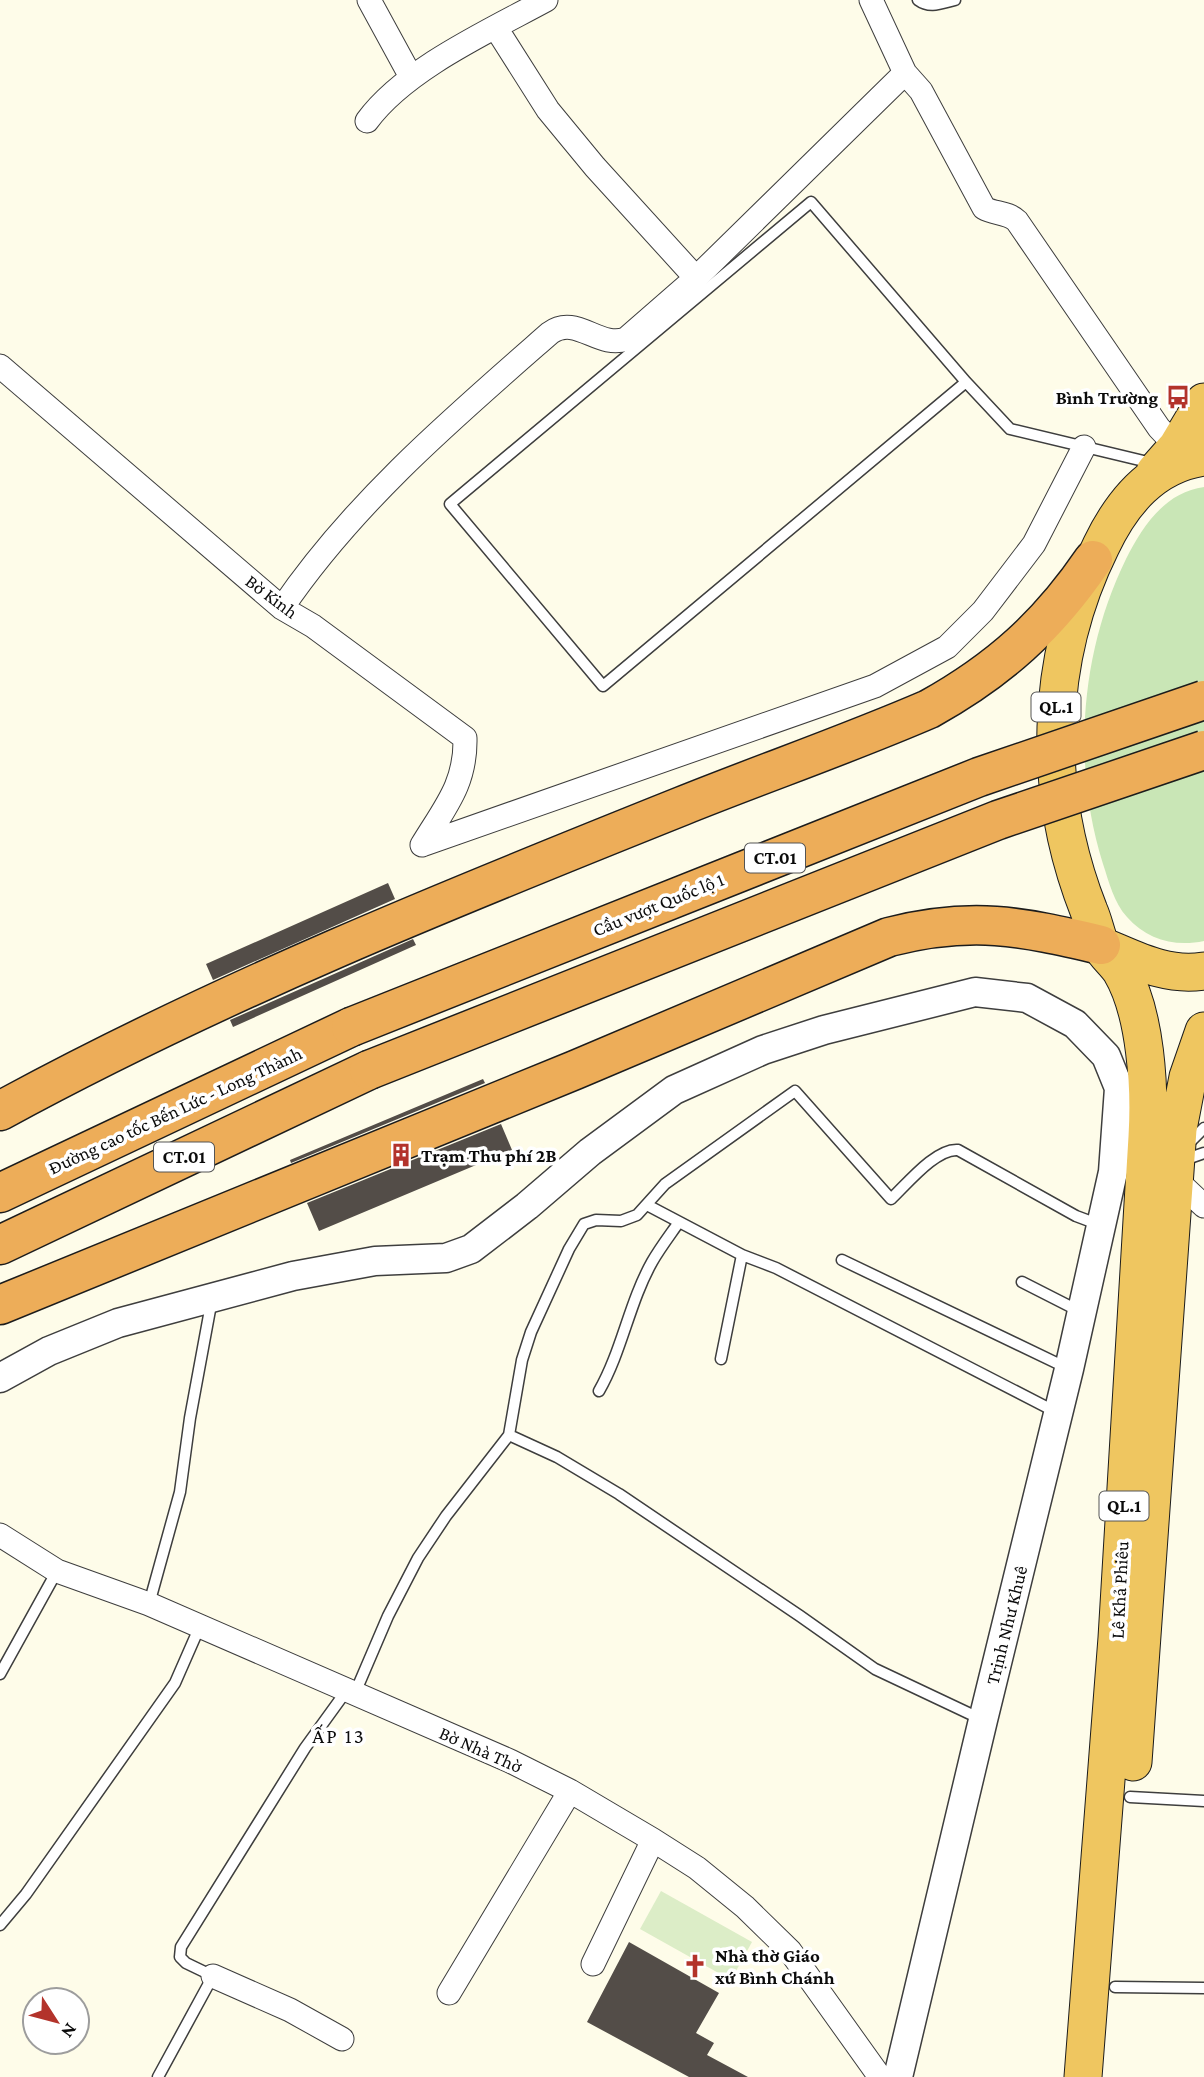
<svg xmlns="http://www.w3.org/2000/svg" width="1204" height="2077" font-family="'Crimson Pro',serif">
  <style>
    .green { fill: #c9e6b6 }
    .pitch { fill: #dcedc7 }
    .building { fill: #534d48 }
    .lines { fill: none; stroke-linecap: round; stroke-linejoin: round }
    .service-casing { stroke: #3e3e3e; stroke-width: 13 }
    .minor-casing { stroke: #3e3e3e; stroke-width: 25 }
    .tertiary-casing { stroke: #3e3e3e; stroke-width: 31 }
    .trunk-casing { stroke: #1c1c1c; stroke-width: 39 }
    .motorway-casing { stroke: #1c1c1c; stroke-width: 41 }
    .service { stroke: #fff; stroke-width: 10 }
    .minor { stroke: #fff; stroke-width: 23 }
    .tertiary { stroke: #fff; stroke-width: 28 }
    .trunk { stroke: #efc660; stroke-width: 37 }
    .motorway { stroke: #edad59; stroke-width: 38 }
    .motorway-bridge-casing { stroke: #1c1c1c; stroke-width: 41; stroke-linecap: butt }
    .motorway-bridge { stroke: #edad59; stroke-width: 38 }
    .labels { text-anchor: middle; stroke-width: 7; stroke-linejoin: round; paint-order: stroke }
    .shield { fill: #fff; stroke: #545454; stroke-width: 2 }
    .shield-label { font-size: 18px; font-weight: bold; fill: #0b0b0b }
    .poi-label { font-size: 19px; font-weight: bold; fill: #0b0b0b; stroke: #fff; text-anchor: start }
    .street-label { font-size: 19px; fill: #0b0b0b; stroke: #fff }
    .neighbourhood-label { font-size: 21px; letter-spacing: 2px; fill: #0b0b0b; stroke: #fff }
  </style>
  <rect width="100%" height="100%" fill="#fefce9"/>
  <!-- green -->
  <path class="green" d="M1204 487V941C1175 947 1147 940 1127 917 1114 903 1109 882 1103 864 1072 765 1080 653 1126 559 1142 527 1165 492 1204 487Z"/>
  <!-- pitch -->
  <path class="pitch" d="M661 1891 752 1942 731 1980 640 1929Z"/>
  <!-- building -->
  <path class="building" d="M388 883 395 899 213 980 206 964Z
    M413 939 416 945 233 1027 230 1020Z
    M483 1079 485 1083 291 1163 290 1160Z
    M501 1124 512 1150 319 1231 307 1203Z
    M629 1942 719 1993 696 2033 714 2043 707 2055 748 2077H689L587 2022Z"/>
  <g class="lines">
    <!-- service casing -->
    <g class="service-casing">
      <path id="service" d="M918 0C930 9 942 3 955 0
        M966 382 603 686 450 504 811 202 966 382 1010 429 1152 463
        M1186 1146 1204 1128
        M1184 1160 1204 1153
        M647 1205 742 1255
        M842 1260 1067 1368
        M1022 1282 1081 1312
        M721 1359 742 1255 776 1268 1056 1412
        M599 1391C622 1351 629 1303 652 1262 660 1248 670 1235 679 1222
        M509 1435 557 1457 619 1494 800 1616 875 1669 983 1720
        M149 1604 180 1492 190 1418 212 1299
        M0 1674 57 1571
        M355 1693 388 1616 418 1558 446 1516 509 1435 522 1360 531 1332 569 1249 584 1224 596 1220 621 1221 637 1215 665 1184 795 1091 891 1199C907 1184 936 1148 958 1150L1076 1216 1100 1225
        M1130 1797 1204 1801
        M0 1925 26 1894 175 1683 200 1626
        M1115 1987 1204 1988
        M158 2077 213 1976 186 1963 180 1957 181 1947 305 1748 347 1690"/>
    </g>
    <!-- minor casing -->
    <g class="minor-casing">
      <path id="minor" d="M369 0 411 77
        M871 0 905 73
        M496 28 548 110 595 167 696 278
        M367 121C405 69 489 31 546 0
        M0 366 282 608 313 626 465 738C466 784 445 807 422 845
        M282 608C354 502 454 417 550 333 576 314 599 349 626 339L696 278 905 73 921 91 984 208C994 214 1008 212 1017 221L1159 428 1177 447
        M422 845 875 686 947 647 983 611 1034 544 1084 447
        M1174 1178 1204 1206
        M0 1535 57 1571 149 1604 510 1761 570 1791 653 1840 697 1868 745 1907 790 1951 880 2077
        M593 1964 653 1840
        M213 1976 290 2010 342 2039
        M449 1993 570 1791"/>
    </g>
    <!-- tertiary casing -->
    <g class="tertiary-casing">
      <path id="tertiary" d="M0 1378 49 1351 118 1323 293 1276 375 1261 446 1258 471 1249 527 1206 590 1152 674 1090 763 1050 824 1030 975 992 1027 998 1075 1024 1106 1056 1119 1088 1113 1172 1069 1369 983 1720 898 2077"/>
    </g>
    <!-- trunk casing -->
    <g class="trunk-casing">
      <path id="trunk" d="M1155 472 1177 447 1204 402
        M1102 946C1136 960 1166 977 1204 971
        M1133 1762 1178 1129 1188 1077 1204 1031
        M1083 2077 1117 1638 1147 1137C1150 1088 1146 1013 1121 971 1115 962 1106 955 1101 946 1096 935 1094 922 1089 911 1042 792 1044 661 1101 546 1122 502 1153 464 1204 457"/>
    </g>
    <!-- motorway casing -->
    <g class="motorway-casing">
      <path id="motorway" d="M0 1111C218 992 452 898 682 806 764 773 848 744 929 709 999 670 1048 626 1093 560
        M0 1193 351 1027
        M0 1245 369 1070
        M0 1305 575 1070 889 937C972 916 1020 926 1101 945"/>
    </g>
    <!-- service -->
    <use href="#service" class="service"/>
    <!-- minor -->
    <use href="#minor" class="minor"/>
    <!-- tertiary -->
    <use href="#tertiary" class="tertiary"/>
    <!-- trunk -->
    <use href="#trunk" class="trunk"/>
    <!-- motorway -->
    <use href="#motorway" class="motorway"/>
    <!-- motorway-bridge casing -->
    <g class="motorway-bridge-casing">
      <path id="motorway-bridge" d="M351 1027 979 777 1204 700
        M369 1070 998 820 1204 750"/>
    </g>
    <!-- motorway-bridge -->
    <use href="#motorway-bridge" class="motorway-bridge"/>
  </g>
  <!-- icons -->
  <defs>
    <g id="bus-bare" transform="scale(1.89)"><path d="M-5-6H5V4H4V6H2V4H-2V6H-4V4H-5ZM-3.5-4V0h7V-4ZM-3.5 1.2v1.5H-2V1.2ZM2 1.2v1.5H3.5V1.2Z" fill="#b3332b" stroke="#fff" stroke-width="2.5" paint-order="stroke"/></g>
    <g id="building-bare" transform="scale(1.89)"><path d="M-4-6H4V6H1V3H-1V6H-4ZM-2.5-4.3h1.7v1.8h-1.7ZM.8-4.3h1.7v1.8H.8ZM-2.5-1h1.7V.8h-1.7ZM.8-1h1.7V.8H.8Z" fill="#b3332b" stroke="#fff" stroke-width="2.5" paint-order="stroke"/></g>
    <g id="church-bare" transform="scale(1.89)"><path d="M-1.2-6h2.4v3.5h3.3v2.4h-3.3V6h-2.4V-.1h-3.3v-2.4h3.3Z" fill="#b3332b" stroke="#fff" stroke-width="2.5" paint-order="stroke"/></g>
  </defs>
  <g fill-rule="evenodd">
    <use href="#bus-bare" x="1178" y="397"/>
    <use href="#building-bare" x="401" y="1155"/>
    <use href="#church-bare" x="695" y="1966"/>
  </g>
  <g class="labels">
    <!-- shield labels -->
    <g class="shield">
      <rect x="1031.5" y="692.5" width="49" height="29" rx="5"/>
      <rect x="745" y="843.5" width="60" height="29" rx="5"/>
      <rect x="154" y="1142.5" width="60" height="29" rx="5"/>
      <rect x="1099.5" y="1491.5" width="49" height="29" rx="5"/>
    </g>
    <g class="shield-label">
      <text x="1056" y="713">QL.1</text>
      <text x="775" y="864">CT.01</text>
      <text x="184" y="1163">CT.01</text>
      <text x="1124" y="1512">QL.1</text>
    </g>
    <!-- poi labels -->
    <g class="poi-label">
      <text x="1158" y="404" text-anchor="end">Bình Trường</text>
      <text x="421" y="1162">Trạm Thu phí 2B</text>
      <text x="715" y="1962">Nhà thờ Giáo<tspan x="715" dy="22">xứ Bình Chánh</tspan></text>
    </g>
    <!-- street labels -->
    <g class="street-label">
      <text transform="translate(272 596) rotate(37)" y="7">Bờ Kinh</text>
      <text transform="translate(658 904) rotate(-22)" y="7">Cầu vượt Quốc lộ 1</text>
      <text transform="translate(175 1110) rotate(-25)" y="7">Đường cao tốc Bến Lức - Long Thành</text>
      <text transform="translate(1119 1590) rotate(-87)" y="7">Lê Khả Phiêu</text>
      <text transform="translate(1006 1625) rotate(-76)" y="7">Trịnh Như Khuê</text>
      <text transform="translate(481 1749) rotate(24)" y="7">Bờ Nhà Thờ</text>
    </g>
    <!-- neighbourhood labels -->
    <g class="neighbourhood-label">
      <text x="339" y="1743">ẤP 13</text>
    </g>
  </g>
  <!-- north arrow -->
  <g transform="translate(56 2021) rotate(126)"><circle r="33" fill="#ffffff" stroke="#9d9d9d" stroke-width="2"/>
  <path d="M0-5L12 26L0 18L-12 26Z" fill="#b3332b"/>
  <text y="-10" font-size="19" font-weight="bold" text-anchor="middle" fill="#0b0b0b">N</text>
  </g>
</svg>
